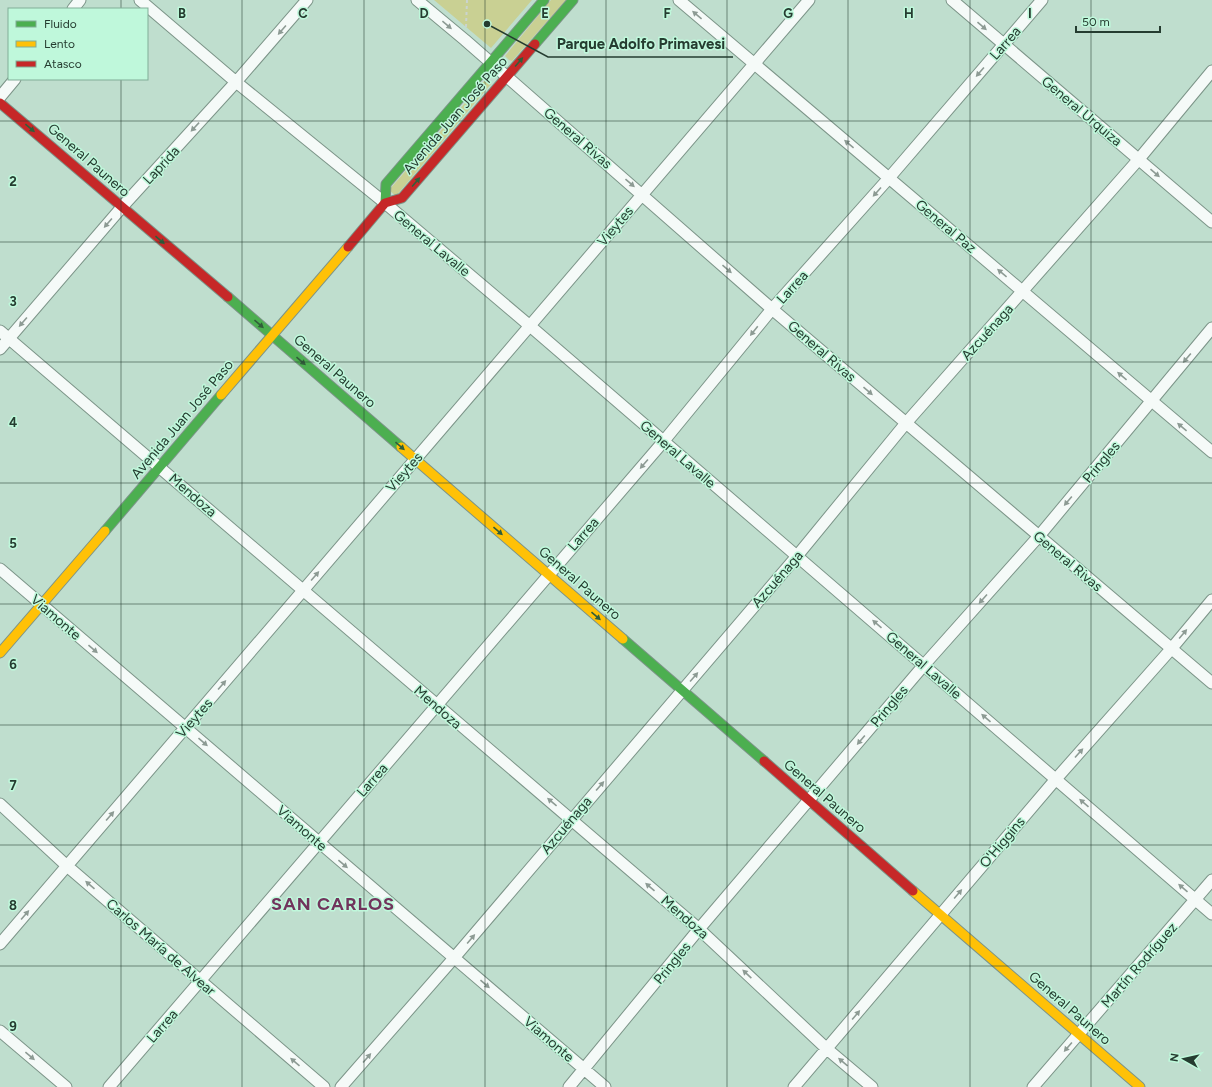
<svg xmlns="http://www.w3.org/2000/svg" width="1212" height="1087" font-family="Figtree,sans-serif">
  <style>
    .green { fill: #c9d093 }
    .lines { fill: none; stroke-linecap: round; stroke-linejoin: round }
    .street-casing { stroke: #7c9488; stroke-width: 13 }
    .fast-casing { stroke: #7c9488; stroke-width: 11 }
    .slow-casing { stroke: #7c9488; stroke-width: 11 }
    .jam-casing { stroke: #7c9488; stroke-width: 11 }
    .path { stroke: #cad4cf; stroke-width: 2; stroke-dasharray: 3 3; stroke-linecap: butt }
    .street { stroke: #f5faf8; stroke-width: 11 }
    .fast { stroke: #4caf50; stroke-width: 9 }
    .slow { stroke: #ffc107; stroke-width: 9 }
    .jam { stroke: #c62828; stroke-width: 9 }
    .oneway { fill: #8d9b94 }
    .oneway2 { fill: #315e3a }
    .grid { fill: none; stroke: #253c30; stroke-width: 1; stroke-opacity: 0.55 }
    .labels { text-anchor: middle; stroke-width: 3; stroke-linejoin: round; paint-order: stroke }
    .street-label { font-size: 14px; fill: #253c30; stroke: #bff8db }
    .district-label { font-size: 18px; font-weight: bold; letter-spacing: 1px; fill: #71345c; stroke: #bff8db }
    .grid-label { font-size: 13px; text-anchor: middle; font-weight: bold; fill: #253c30; stroke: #bff8db; stroke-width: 3; stroke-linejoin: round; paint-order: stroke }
    .leader { fill: none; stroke: #253c30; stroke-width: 1.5 }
    .callout-dot { fill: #253c30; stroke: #bff8db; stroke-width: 1.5 }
    .callout-label { font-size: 15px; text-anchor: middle; font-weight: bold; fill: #253c30; stroke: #bff8db; stroke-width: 3; stroke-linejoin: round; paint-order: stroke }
  </style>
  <rect width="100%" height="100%" fill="#bfdece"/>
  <!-- green -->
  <path class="green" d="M434 0H532L491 48Z
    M551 0H566L512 61 509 60 505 56Z
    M486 79 491 84 396 196 389 190Z"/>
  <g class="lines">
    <!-- street casing -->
    <g class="street-casing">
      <path id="street" d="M140 0 236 82 385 203 530 326 1212 914
        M417 0 465 40 772 309 1212 683
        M679 0 1212 452
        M952 0 1212 222
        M73 9 80 0
        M0 97 15 79
        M0 331 699 929 827 1049 872 1087
        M0 349 122 207 236 82 307 0
        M0 569 605 1087
        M0 804 67 866 324 1087
        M0 944 809 0
        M0 1031 66 1087
        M109 1087 663 442 772 309 889 178 1042 0
        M341 1087 454 958 797 556 906 423 1139 159 1212 71
        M569 1087 699 929 924 665 1039 536 1212 328
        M794 1087 1056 779 1172 648 1212 600
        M1033 1087 1212 880"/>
    </g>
    <!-- fast casing -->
    <g class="fast-casing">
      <path id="fast" d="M535 44 573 0
        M385 203 386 184 544 0
        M228 297 401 447
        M105 531 221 395
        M623 639 764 761"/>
    </g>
    <!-- slow casing -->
    <g class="slow-casing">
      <path id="slow" d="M221 395 348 247
        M401 447 623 639
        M0 653 105 531
        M913 891 1140 1087"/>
    </g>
    <!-- jam casing -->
    <g class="jam-casing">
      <path id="jam" d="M0 103 228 297
        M348 247 385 203 402 198 535 44
        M764 761 913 891"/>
    </g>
    <!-- path -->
    <path class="path" d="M466 27 467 0"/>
    <!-- street -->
    <use href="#street" class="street"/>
    <!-- fast -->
    <use href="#fast" class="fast"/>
    <!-- slow -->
    <use href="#slow" class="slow"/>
    <!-- jam -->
    <use href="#jam" class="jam"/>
  </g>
  <!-- one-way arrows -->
  <defs><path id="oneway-solid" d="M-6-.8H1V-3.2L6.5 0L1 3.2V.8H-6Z"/></defs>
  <g class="oneway">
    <use href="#oneway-solid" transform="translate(697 15) rotate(-140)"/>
    <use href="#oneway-solid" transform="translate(447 25) rotate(40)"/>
    <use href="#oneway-solid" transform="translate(982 26) rotate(41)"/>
    <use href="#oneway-solid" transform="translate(282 30) rotate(131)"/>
    <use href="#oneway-solid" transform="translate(980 72) rotate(131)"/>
    <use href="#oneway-solid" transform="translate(195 127) rotate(133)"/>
    <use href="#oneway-solid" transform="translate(849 144) rotate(-140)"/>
    <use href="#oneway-solid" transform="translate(1155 173) rotate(41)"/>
    <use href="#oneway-solid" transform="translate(630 183) rotate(41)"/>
    <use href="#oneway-solid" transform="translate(877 192) rotate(132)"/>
    <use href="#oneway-solid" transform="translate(108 223) rotate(131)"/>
    <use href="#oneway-solid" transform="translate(727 269) rotate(41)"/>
    <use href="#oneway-solid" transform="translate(1002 273) rotate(-140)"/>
    <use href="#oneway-solid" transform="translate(23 322) rotate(131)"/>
    <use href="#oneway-solid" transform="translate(754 331) rotate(129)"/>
    <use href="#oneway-solid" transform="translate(1187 358) rotate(130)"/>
    <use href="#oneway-solid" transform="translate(1122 376) rotate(-140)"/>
    <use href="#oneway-solid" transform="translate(868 391) rotate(41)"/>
    <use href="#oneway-solid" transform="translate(1182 427) rotate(-140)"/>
    <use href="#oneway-solid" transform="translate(644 464) rotate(131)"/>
    <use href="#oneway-solid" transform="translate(1068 501) rotate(130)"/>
    <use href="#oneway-solid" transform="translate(315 576) rotate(-49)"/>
    <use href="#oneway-solid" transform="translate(983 599) rotate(132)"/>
    <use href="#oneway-solid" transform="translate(877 624) rotate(-139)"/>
    <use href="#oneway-solid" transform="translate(1183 634) rotate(-50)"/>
    <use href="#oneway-solid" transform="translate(93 649) rotate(41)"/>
    <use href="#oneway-solid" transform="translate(694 677) rotate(-49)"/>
    <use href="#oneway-solid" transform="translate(222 685) rotate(-49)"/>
    <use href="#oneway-solid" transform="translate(986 718) rotate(-139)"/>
    <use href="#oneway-solid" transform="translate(861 740) rotate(130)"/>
    <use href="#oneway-solid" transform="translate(203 742) rotate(41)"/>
    <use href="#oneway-solid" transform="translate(1079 753) rotate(-48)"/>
    <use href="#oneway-solid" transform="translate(600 786) rotate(-49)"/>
    <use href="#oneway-solid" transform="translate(552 802) rotate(-140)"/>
    <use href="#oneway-solid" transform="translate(1084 803) rotate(-139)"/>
    <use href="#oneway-solid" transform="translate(110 816) rotate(-49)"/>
    <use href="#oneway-solid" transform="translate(343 864) rotate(40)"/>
    <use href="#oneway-solid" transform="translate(90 885) rotate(-139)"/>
    <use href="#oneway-solid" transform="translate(650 887) rotate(-139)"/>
    <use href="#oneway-solid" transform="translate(1183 888) rotate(-139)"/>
    <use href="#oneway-solid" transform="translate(958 894) rotate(-50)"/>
    <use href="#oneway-solid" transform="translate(25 915) rotate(-49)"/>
    <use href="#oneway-solid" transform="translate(471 939) rotate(-50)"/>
    <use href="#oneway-solid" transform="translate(747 974) rotate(-137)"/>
    <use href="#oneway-solid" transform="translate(485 984) rotate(41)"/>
    <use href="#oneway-solid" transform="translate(856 1015) rotate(-50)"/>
    <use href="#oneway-solid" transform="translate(1068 1047) rotate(131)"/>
    <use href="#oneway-solid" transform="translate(30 1056) rotate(40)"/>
    <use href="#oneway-solid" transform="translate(367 1058) rotate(-49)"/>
    <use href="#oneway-solid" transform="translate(295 1062) rotate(-139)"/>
    <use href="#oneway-solid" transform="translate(843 1062) rotate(-140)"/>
  </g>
  <g class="oneway2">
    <use href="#oneway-solid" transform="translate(519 62) rotate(-49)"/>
    <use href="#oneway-solid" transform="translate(30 128) rotate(40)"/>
    <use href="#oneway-solid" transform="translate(416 182) rotate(-49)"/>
    <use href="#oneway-solid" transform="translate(160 240) rotate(41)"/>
    <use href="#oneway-solid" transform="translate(259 324) rotate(41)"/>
    <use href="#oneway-solid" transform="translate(301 361) rotate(41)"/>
    <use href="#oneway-solid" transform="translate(400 446) rotate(41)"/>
    <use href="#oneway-solid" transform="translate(498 531) rotate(41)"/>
    <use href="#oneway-solid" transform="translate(596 616) rotate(41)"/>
  </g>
  <!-- grid -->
  <path class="grid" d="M121 0V9M242 0V1087M364 0V1087M485 0V1087M606 0V1087M727 0V1087M848 0V1087M970 0V1087M1091 0V1087M121 79V1087M0 121H1212M0 242H1212M0 362H1212M0 483H1212M0 604H1212M0 725H1212M0 845H1212M0 966H1212"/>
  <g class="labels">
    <!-- street labels -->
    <g class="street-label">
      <text transform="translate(1005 43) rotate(-49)" y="5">Larrea</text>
      <text transform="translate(1082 111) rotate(40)" y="5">General Urquiza</text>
      <text transform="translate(455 115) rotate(-49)" y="5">Avenida Juan José Paso</text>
      <text transform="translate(578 138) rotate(41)" y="5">General Rivas</text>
      <text transform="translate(89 160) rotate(41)" y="5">General Paunero</text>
      <text transform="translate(161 165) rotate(-47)" y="5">Laprida</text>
      <text transform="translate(615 226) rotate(-50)" y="5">Vieytes</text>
      <text transform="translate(946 226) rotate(40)" y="5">General Paz</text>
      <text transform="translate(432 243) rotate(40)" y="5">General Lavalle</text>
      <text transform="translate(792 287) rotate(-48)" y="5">Larrea</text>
      <text transform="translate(987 332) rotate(-48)" y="5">Azcuénaga</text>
      <text transform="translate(822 351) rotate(41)" y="5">General Rivas</text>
      <text transform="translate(335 371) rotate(41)" y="5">General Paunero</text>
      <text transform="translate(182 419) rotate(-50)" y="5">Avenida Juan José Paso</text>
      <text transform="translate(678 454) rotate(41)" y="5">General Lavalle</text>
      <text transform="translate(1101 462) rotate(-50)" y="5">Pringles</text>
      <text transform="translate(404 472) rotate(-49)" y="5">Vieytes</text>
      <text transform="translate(193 495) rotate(41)" y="5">Mendoza</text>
      <text transform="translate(583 534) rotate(-49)" y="5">Larrea</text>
      <text transform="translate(1068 561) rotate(40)" y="5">General Rivas</text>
      <text transform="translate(777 579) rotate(-49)" y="5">Azcuénaga</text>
      <text transform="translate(580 583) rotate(41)" y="5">General Paunero</text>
      <text transform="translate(56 617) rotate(41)" y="5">Viamonte</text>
      <text transform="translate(924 665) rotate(41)" y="5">General Lavalle</text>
      <text transform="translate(889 706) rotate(-50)" y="5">Pringles</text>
      <text transform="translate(438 707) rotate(41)" y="5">Mendoza</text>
      <text transform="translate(194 718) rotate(-49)" y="5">Vieytes</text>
      <text transform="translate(372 780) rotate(-49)" y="5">Larrea</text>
      <text transform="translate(825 796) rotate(41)" y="5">General Paunero</text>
      <text transform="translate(566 825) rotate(-50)" y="5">Azcuénaga</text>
      <text transform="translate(302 828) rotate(41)" y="5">Viamonte</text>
      <text transform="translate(1002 842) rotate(-50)" y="5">O'Higgins</text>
      <text transform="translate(685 917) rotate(41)" y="5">Mendoza</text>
      <text transform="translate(161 947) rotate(41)" y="5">Carlos María de Alvear</text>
      <text transform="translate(672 963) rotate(-51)" y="5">Pringles</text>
      <text transform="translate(1139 965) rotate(-49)" y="5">Martín Rodríguez</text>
      <text transform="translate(1070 1008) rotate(41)" y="5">General Paunero</text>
      <text transform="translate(162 1026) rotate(-49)" y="5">Larrea</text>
      <text transform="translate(549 1039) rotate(41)" y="5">Viamonte</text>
    </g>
    <!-- district labels -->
    <g class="district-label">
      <text x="333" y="910">SAN CARLOS</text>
    </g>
  </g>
  <g class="grid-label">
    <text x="182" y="18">B</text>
    <text x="303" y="18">C</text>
    <text x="424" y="18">D</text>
    <text x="545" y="18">E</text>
    <text x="667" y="18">F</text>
    <text x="788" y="18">G</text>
    <text x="909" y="18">H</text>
    <text x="1030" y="18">I</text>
    <text x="13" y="186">2</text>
    <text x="13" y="306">3</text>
    <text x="13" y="427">4</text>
    <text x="13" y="548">5</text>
    <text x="13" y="669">6</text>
    <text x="13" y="790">7</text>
    <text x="13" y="910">8</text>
    <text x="13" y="1031">9</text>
  </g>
  <!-- callouts -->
  <path class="leader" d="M487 24L548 57H733"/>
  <circle class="callout-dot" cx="487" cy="24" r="4"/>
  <g class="callout-label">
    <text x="641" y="49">Parque Adolfo Primavesi</text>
  </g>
  <!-- legend -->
  <rect x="8" y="8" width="140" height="72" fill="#bff8db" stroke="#81ad97"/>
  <rect x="16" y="21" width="20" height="6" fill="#4caf50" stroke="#81ad97"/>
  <text x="44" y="28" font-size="12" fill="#253c30">Fluido</text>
  <rect x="16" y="41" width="20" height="6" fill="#ffc107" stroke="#81ad97"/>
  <text x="44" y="48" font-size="12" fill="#253c30">Lento</text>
  <rect x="16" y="61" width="20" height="6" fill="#c62828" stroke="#81ad97"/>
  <text x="44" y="68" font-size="12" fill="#253c30">Atasco</text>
  <!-- north arrow -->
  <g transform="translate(1184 1059) rotate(278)" stroke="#bff8db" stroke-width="3" paint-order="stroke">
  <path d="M0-3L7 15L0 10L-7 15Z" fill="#253c30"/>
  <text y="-6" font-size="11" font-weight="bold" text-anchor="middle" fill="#253c30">N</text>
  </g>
  <!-- scale -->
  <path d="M1076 26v6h84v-6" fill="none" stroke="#253c30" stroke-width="2"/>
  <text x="1082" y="26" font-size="12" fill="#253c30" stroke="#bff8db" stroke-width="3" paint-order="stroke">50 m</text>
</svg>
